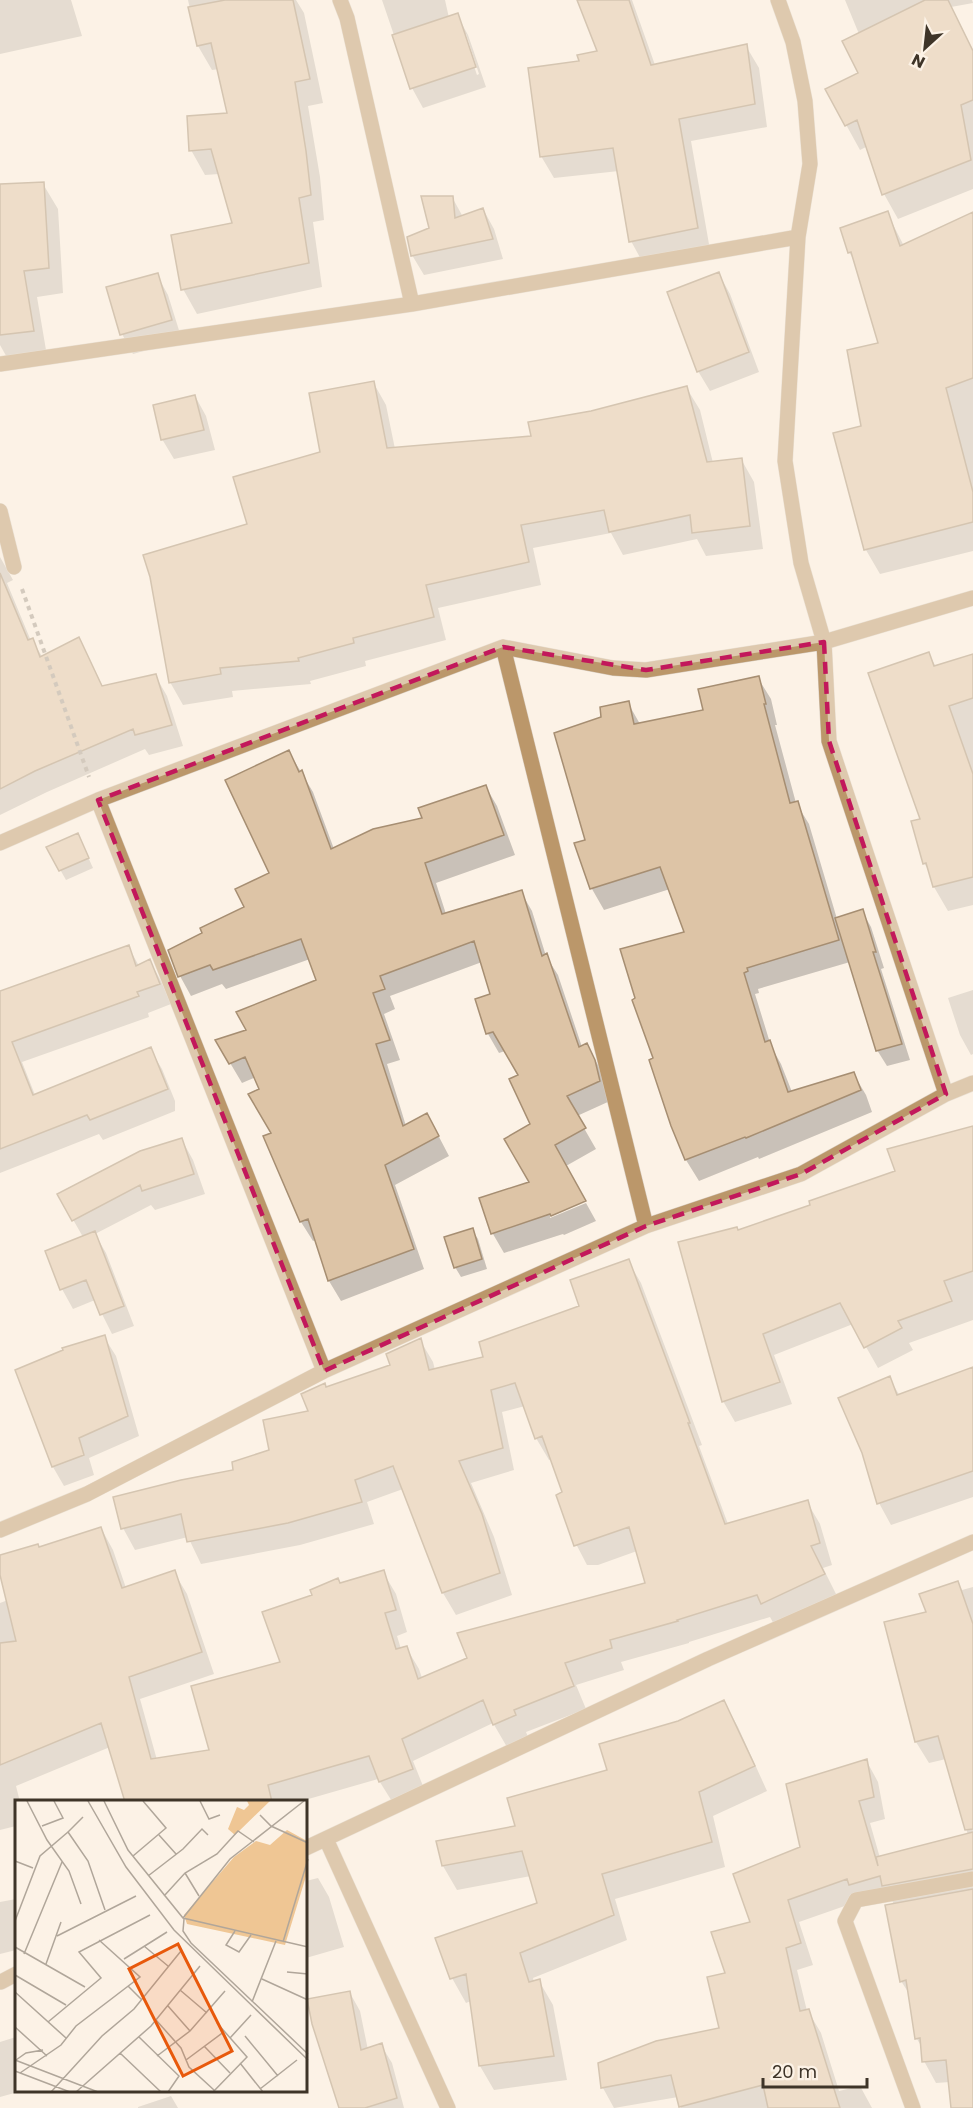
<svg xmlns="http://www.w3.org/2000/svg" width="973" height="2108" font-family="Poppins,sans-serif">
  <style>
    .shadow { fill: #0003; fill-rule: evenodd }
    .building { fill: #ddc4a6; stroke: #a68e72; stroke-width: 1.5 }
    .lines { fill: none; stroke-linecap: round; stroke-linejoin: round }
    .street-casing { stroke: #d6ccc0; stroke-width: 16 }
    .path { stroke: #a49a8e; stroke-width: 4; stroke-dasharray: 4.5 4.5; stroke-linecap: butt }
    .street { stroke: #bb976a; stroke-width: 15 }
    .marked { fill: none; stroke: #c2185b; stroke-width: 4.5; stroke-dasharray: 12 8; stroke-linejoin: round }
    .inset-road { fill: none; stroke: #b0a69a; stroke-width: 1.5 }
    .view { fill: #e8590c; fill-opacity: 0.15; stroke: #e8590c; stroke-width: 3 }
    .inset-edge { fill: none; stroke: #3e3428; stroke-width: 3 }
  </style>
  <rect width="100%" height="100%" fill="#fcf2e6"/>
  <!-- shadow -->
  <path class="shadow" d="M0 0H71L82 36 0 54Z
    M188 0H296L304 13 323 103 308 106 320 177 324 220 313 222 322 287 197 314 183 289 234 224 219 174 205 175 191 150 229 114 219 69 212 70 198 46Z
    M382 0H445L449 18 457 15 468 35 486 87 423 108 412 88ZM463 34H466L479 74 477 75Z
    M579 0H632L655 65 746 46 759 68 767 127 691 141 710 250 643 263 631 241 619 171 554 178 541 156 580 63 599 53Z
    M845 0H972L973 3 951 7 973 50V189L898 219 884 194 868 146 860 150 827 90 860 74 859 34Z
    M43 184 58 209 63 293 37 297 47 356 9 361 0 345V185Z
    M452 197 463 217 483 209 494 229 503 259 424 275 412 255Z
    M887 213 904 246 973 213V551L880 574 866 550 863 428 880 344 857 265 849 252Z
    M719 274 730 294 759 372 710 391 698 371Z
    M157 275 168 295 182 340 133 354 122 334Z
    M373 382 386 405 395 449 533 437 591 412 686 387 700 410 713 463 741 459 754 482 763 549 706 556 697 539 623 555 611 533 533 548 541 585 438 608 446 640 365 661 366 666 310 681 311 684 232 691 233 697 183 705 170 682 249 525 322 453Z
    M195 396 206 416 215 450 174 459 162 439Z
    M0 557 13 580 7 583 31 641 32 640 43 658 79 639 103 687 155 675 167 696 183 746 149 755 145 749 47 792 0 815Z
    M929 654 936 667 973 655V905L948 911 934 887 931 874 924 863 922 820Z
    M758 678 771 699 777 725H775L796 803 809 824 837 919 862 911 871 927 884 968 881 969 910 1060 887 1066 877 1050 850 962 758 989 759 993 755 994 771 1046 781 1064 792 1092 853 1073 866 1095 872 1112 759 1159 758 1157 699 1181 686 1160 650 1061 655 1059 686 933 670 889 604 910 592 889 576 844 587 841 603 718 628 703 640 724 705 711Z
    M289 752 313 792 334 849 424 819 486 787 497 806 515 855 436 883 446 914 521 892 532 911 546 956 558 975 582 1047 587 1045 598 1065 606 1082 610 1101 577 1116 596 1149 566 1166 584 1200 550 1215V1218L586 1203 596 1221 564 1235 563 1234 504 1253 493 1234 481 1199 531 1182 532 1124 520 1076 505 1051 499 1053 488 1034 477 1000 492 995 482 962 390 996 395 1009 384 1014 400 1060 387 1064 406 1126 438 1135 449 1156 395 1185 424 1269 341 1301 329 1281 316 1240 313 1241 301 1222 265 1137 273 1134 261 1089 256 1077 242 1083 217 1041 248 1031 318 981 310 959 226 989 222 984 191 996 180 976 204 934 246 907 271 874Z
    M78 835 93 868 66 880 48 848Z
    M128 946 139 966 150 961 161 981 171 1004 148 1013 149 1017 22 1062 35 1095 150 1049 162 1069 175 1101V1111L103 1140 99 1134 0 1173V994Z
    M973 990V1054L971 1055 960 1035 948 998Z
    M973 1128V1320L909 1343 913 1350 878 1368 853 1324 774 1355 792 1404 735 1422 723 1401 738 1232 812 1206 897 1172Z
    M182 1140 193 1160 205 1194 155 1210 151 1205 95 1234 106 1253 134 1326 112 1334 95 1300 73 1309 62 1289 83 1237 59 1195Z
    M472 1230 478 1239 487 1269 461 1277 455 1267Z
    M628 1261 641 1283 702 1445 699 1446 728 1524 807 1502 820 1524 832 1565 823 1568 837 1596 775 1626 770 1617 689 1642V1643L621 1662 624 1670 576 1685 586 1709 526 1732 528 1737 507 1747 493 1723 413 1761 425 1791 393 1803 378 1779 298 1802H118L126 1800 110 1747 16 1786 20 1802H16V1826L0 1830V1603L8 1600 0 1569V1557L39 1549 101 1528 113 1550 126 1588 174 1572 187 1594 214 1674 140 1699 157 1760 211 1751 282 1663 340 1584 383 1572 396 1594 407 1632 397 1636 401 1649 406 1647 419 1669 422 1678 647 1584 637 1551 598 1565H587L575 1542 564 1493 552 1459 549 1460 536 1438 525 1406 502 1412 514 1470 471 1483 494 1537 512 1595 456 1615 443 1593 403 1489 367 1502 374 1524 300 1545 201 1564 188 1537 135 1550 123 1528 235 1472 271 1451 310 1412 326 1388 392 1366 420 1340 433 1362 435 1370 485 1358 581 1307Z
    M104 1337 116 1356 139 1436 89 1458 94 1475 64 1486 53 1467 17 1371Z
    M973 1368V1497L891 1525 879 1503 863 1453 889 1378 900 1396Z
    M958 1583 962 1590 973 1587V2108H953L950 2082 936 2083 924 2061 923 2049 917 2039 910 1995 901 1981 894 1905 891 1898 859 1901 799 1922 813 1965 797 1970 807 2011H808L821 2033 839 2091 860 2086 872 2108H681L678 2097 614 2108 603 2088 599 2064 720 2029 727 1974 752 1923 802 1848 866 1760 878 1782 885 1819 870 1823 880 1858 968 1835 946 1759 929 1763 916 1742 928 1613Z
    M724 1702 738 1727 767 1791 713 1816 725 1867 615 1899 627 1940 533 1978 534 1982 539 1981 553 2005 567 2080 494 2090 480 2066 471 2001 466 2003 452 1978 539 1904 531 1876 457 1890 443 1866 516 1827 609 1771 679 1722Z
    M318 1878 329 1897 344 1947 306 1958V1881Z
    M16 1899V1950L0 1954V1902Z
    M350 1993 360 2011 368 2050 381 2045 392 2063 404 2108H340Z
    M16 2037 18 2092 0 2097V2042Z
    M171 2096 178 2108H138V2107Z"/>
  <!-- building -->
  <path class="building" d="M225 0H293L310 79 295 82 306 151 311 195 299 198 309 263 181 290 171 235 232 223 211 149 189 151 187 116 227 113 211 43 197 46 188 7Z
    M577 0H629L651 65 747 44 755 104 679 119 698 228 629 242 613 148 540 157 528 68 579 61 577 55 597 51Z
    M925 0H948L973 51V100L961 105 971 160 882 195 857 120 845 126 825 89 858 73 842 41Z
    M458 13 476 67 410 89 392 35Z
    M44 182 49 268 24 271 34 331 0 335V184Z
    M421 196H453L455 218 483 208 493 239 411 256 407 237 429 228Z
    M888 211 900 246 973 212V378L946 388 973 492V522L864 550 833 433 861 426 847 350 878 343 851 252 848 253 840 228Z
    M719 272 749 352 697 372 667 292Z
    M158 273 172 320 120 335 106 287Z
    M374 381 387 448 531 436 528 422 591 411 687 386 707 462 742 458 750 526 692 533 690 515 609 532 604 510 521 525 529 562 426 585 434 617 353 638 354 643 298 658 299 661 220 668 221 674 169 683 150 577 143 555 247 524 233 477 320 452 309 393Z
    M195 395 204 430 161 440 153 405Z
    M0 573 28 640 33 638 40 657 79 637 102 686 156 674 172 725 135 735 133 729 35 771 0 789Z
    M929 652 934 666 973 654V698L949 706 973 774V877L933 887 926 863 923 864 911 821 920 819 868 673Z
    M759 676 766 704H764L790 803 798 801 839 940 747 968 748 971 744 973 765 1042 770 1040 788 1092 854 1072 861 1090 746 1138 745 1137 685 1160 671 1126 649 1060 653 1058 632 1000 635 998 620 949 684 932 660 867 590 889 574 843 585 840 554 733 601 717 600 707 629 701 634 724 703 710 698 689Z
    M289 750 299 772 302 770 331 849 373 829 422 818 418 808 486 785 504 835 425 863 442 914 522 890 542 956 547 953 579 1047 587 1043 595 1060 600 1081 567 1096 586 1128 555 1145 586 1201 551 1216 550 1214 491 1234 479 1198 529 1182 504 1139 530 1124 509 1079 518 1075 493 1032 486 1034 475 999 490 994 474 941 380 976 385 989 373 993 390 1040 376 1044 403 1126 427 1113 439 1136 385 1165 414 1249 328 1281 308 1219 300 1222 263 1136 271 1133 248 1094 259 1089 245 1057 229 1064 215 1040 246 1030 236 1012 316 980 301 939 213 970 210 965 178 977 168 950 202 933 200 928 244 907 235 889 269 873 225 780Z
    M78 833 89 858 59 871 46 847Z
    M863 909 876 952H873L902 1044 876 1051 835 918Z
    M129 945 136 966 150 959 160 984 137 992 139 996 12 1042 33 1095 151 1047 168 1089 90 1120 87 1115 0 1149V991Z
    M973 1126V1271L944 1281 952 1301 898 1321 902 1328 864 1348 840 1303 763 1334 780 1382 722 1402 678 1242 737 1227 738 1230 810 1205 809 1201 895 1171 887 1149Z
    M182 1138 194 1174 142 1191 140 1185 72 1221 57 1194 140 1151Z
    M473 1228 482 1259 454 1268 444 1237Z
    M95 1231 124 1306 100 1315 86 1280 60 1290 45 1251Z
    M629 1259 690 1423H688L725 1524 808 1500 820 1543 811 1546 825 1574 761 1604 757 1595 677 1620 678 1621 610 1640 612 1648 565 1663 574 1686 514 1710 516 1715 493 1725 483 1700 402 1739 413 1769 379 1782 369 1756 268 1785 272 1802H125L101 1723 0 1765V1643L16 1641 0 1575V1555L38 1544 39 1547 101 1527 122 1588 175 1570 202 1652 129 1677 151 1759 209 1750 191 1686 280 1662 262 1612 312 1595 310 1590 338 1578 340 1583 384 1570 396 1610 385 1613 396 1649 407 1646 418 1679 467 1658 457 1633 645 1583 629 1527 574 1546 556 1495 562 1492 542 1436 535 1439 515 1383 491 1390 503 1448 459 1461 482 1514 500 1573 442 1593 393 1466 355 1480 362 1502 288 1523 187 1542 181 1514 121 1529 113 1497 181 1480 233 1470 232 1462 269 1450 263 1420 308 1411 301 1394 325 1383 326 1387 390 1365 386 1354 421 1338 429 1370 483 1357 479 1342 579 1306 570 1280Z
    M105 1335 128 1416 79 1438 84 1455 52 1467 15 1370 63 1350 62 1348Z
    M973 1367V1471L877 1504 862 1453 838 1398 890 1376 897 1395Z
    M958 1581 973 1624V1829L965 1830 938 1736 915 1742 884 1622 926 1612 919 1594Z
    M724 1700 755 1766 699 1792 712 1842 602 1874 614 1915 520 1953 529 1982 540 1979 554 2056 479 2066 466 1974 450 1979 435 1938 537 1903 522 1851 442 1866 436 1841 515 1826 507 1798 607 1770 599 1744 678 1721Z
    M867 1759 874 1797 859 1801 878 1866 876 1857 973 1832V1869L882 1886 880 1876 849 1885 847 1879 788 1900 801 1943 786 1948 800 2011 809 2009 840 2108H768L763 2085 679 2107 671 2075 601 2088 598 2063 656 2041 719 2028 707 1977 725 1973 711 1932 750 1922 733 1874 800 1847 786 1784Z
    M973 1889V2108H951L946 2060 922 2062 920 2038 915 2039 906 1980 900 1982 885 1905Z
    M350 1991 361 2050 382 2043 397 2098 365 2108H339L312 2024 307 1999Z"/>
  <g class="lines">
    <!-- street casing -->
    <g class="street-casing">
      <path id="street" d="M340 0 347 18 412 304
        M778 0 793 42 805 101 810 164 798 237 785 461 801 563 824 642 829 741 946 1094
        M0 364 412 304 798 237
        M0 511 14 567
        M503 647 646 1226
        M98 800 324 1371
        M0 843 98 800 503 647 613 668 646 670 824 642 973 598
        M0 1530 87 1494 324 1371 646 1226 801 1174 946 1094 973 1083
        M326 1839 448 2108
        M306 1848 708 1659 973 1542
        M1 1982 16 1974
        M913 2108 845 1921 856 1900 973 1879"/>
    </g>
    <!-- path -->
    <path class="path" d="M22 589 89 777"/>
    <!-- street -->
    <use href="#street" class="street"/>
  </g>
  <!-- marked area -->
  <path d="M0 0H973V2108H0ZM824 642 829 741 946 1094 801 1174 646 1226 324 1371 98 800 503 647 646 670Z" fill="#fcf2e6" fill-opacity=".55" fill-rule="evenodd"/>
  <path class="marked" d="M824 642 829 741 946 1094 801 1174 646 1226 324 1371 98 800 503 647 646 670Z"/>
  <!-- overview -->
  <g transform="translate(15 1800)">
    <rect width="292" height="292" fill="#fcf2e6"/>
    <path d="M232 1H255L220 35 213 29 222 7 229 10 234 5ZM272 30 292 41V73L270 145 172 124 169 115 219 57 241 41 255 45Z" fill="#efc694"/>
    <path class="inset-road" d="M12 1 32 40 54 71 66 104M73 1 111 67 159 130 293 260M89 1 113 50 168 118 293 147M185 1 194 19 205 15M245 15 256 26 293 43M68 17 53 32 73 61 90 110M27 26 48 18 39 1M144 35 161 54M118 56 151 28 128 1M0 61 18 68M170 73 184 96M133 76 168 49 187 29 193 35M149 96 170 73 202 54 223 31 239 42M168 118 215 59 289 1M169 119 168 131 176 143 293 254M0 121 25 56 53 32M220 131 211 145 224 152 236 135M42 136 121 96M268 142 293 59M129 146 153 166M0 147 70 187M9 154 47 62M109 159 152 132M31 164 46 122M272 172 293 174M0 175 51 205M247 179 293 200M113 186 127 200M165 190 192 213M0 192 51 238M237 202 261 141M153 206 175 231M141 220 166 248 174 267 199 290M33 222 86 178 64 152 135 115M0 227 32 256M230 236 263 276M124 237 164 276 153 292M215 238 236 215M189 246 215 273M105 253 146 292M142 256 175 231 210 191M0 260 83 292M1 260 11 253 28 250M171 260 210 231M225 263 248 292M0 271 55 292M5 273 46 245 61 226 125 177 84 140M245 289 282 260M36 292 87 236 119 209 166 151M61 292 136 226 185 166M198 292 232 257 202 223"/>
    <path class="view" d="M163 144 217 251 168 276 114 169Z"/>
    <rect width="292" height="292" class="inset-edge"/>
  </g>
  <!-- north arrow -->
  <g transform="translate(925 48) rotate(207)" stroke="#fcf2e6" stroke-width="4.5" paint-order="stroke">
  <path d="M0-4.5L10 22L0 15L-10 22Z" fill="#3e3428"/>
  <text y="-9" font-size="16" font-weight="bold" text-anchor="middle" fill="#3e3428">N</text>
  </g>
  <!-- scale -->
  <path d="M763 2078v9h104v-9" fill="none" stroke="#3e3428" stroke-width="3"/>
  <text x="772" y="2078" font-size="18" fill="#3e3428" stroke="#fcf2e6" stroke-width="4.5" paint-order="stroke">20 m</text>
</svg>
